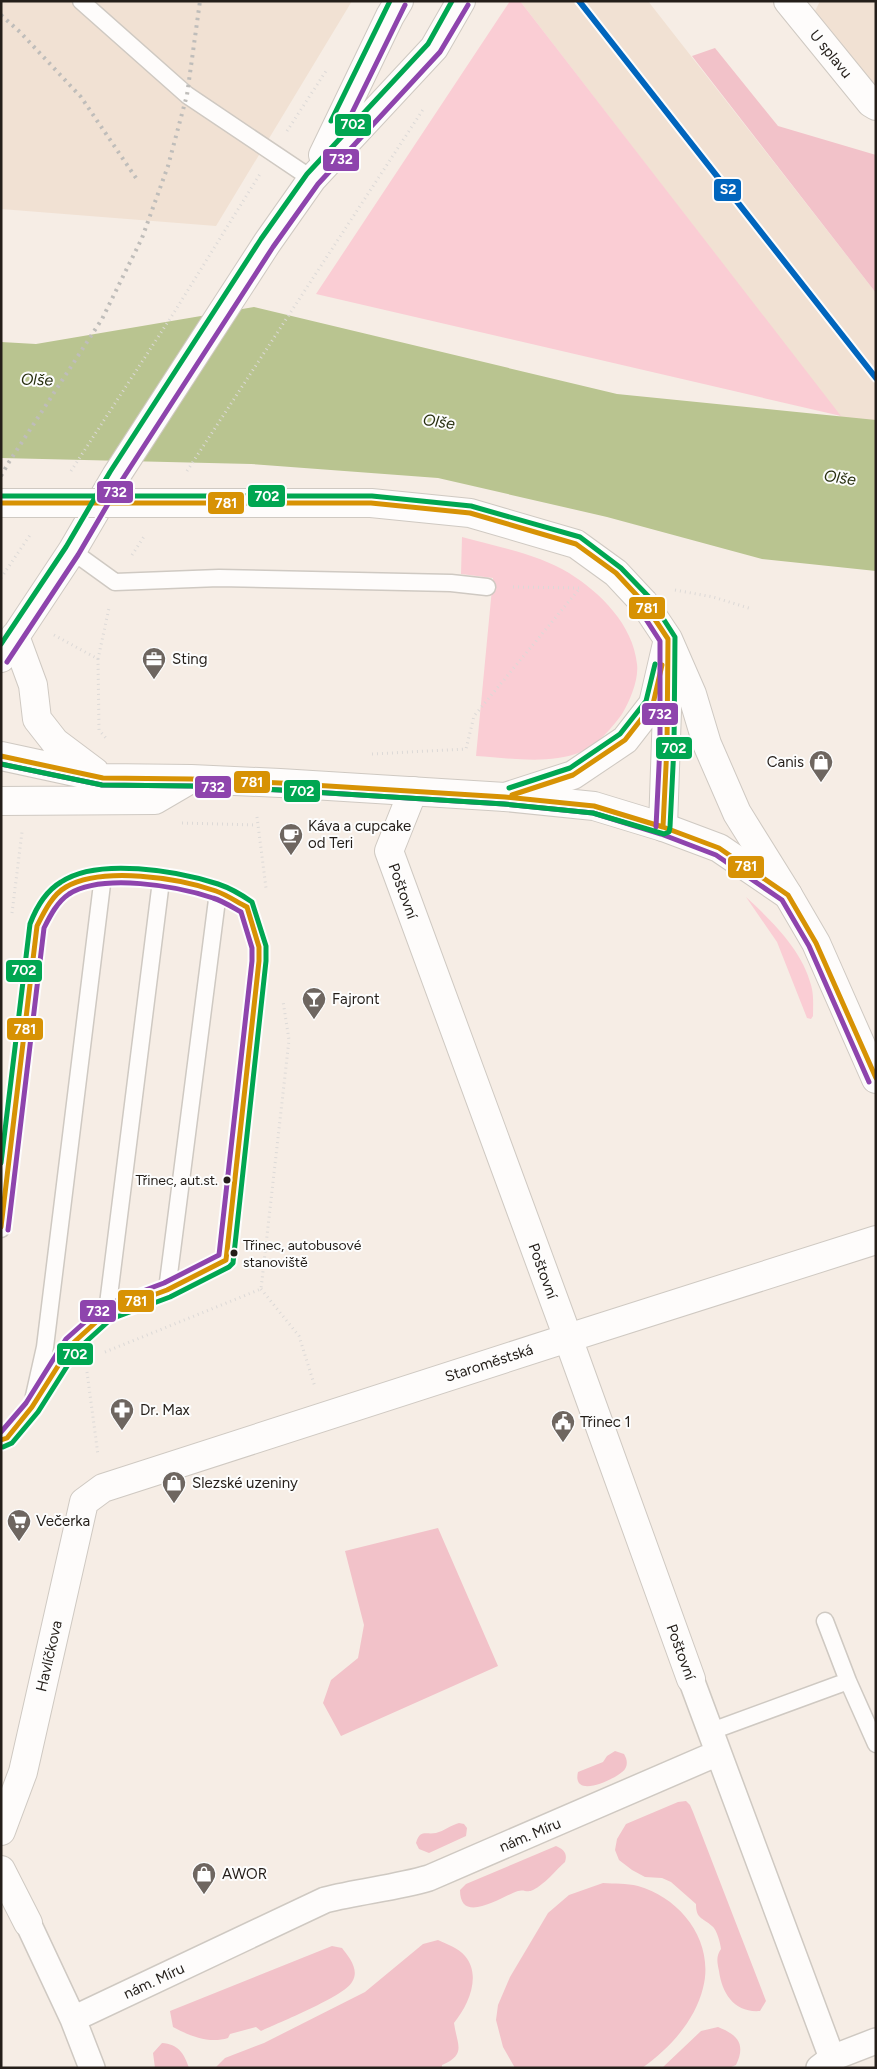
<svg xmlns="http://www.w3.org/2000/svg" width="877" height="2069" font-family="Figtree,sans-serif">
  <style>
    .built { fill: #f1e1d3 }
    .green { fill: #facdd4 }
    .forest { fill: #f2c2c9 }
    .water { fill: #b9c490 }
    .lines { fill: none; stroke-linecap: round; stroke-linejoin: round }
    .service-casing { stroke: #cfc9c2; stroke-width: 19 }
    .pedestrian-casing { stroke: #cfc9c2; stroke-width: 28 }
    .minor-casing { stroke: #cfc9c2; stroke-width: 30 }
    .tertiary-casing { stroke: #cfc9c2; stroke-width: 30 }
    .secondary-casing { stroke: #cfc9c2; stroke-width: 30 }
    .path { stroke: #dcd9d7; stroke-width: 3; stroke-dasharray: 1 4; stroke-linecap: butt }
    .service { stroke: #fefcfb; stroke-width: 16 }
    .pedestrian { stroke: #fefcfb; stroke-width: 25 }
    .minor { stroke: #fefcfb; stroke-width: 28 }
    .tertiary { stroke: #fefcfb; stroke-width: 28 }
    .secondary { stroke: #fefcfb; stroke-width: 28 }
    .rail { stroke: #bfbdba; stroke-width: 4; stroke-dasharray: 2.5 5; stroke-linecap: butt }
    .tertiary-bridge-casing { stroke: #cfc9c2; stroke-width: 30; stroke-linecap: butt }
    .tertiary-bridge { stroke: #fefcfb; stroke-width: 28 }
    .bus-1-casing { stroke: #fdfdfd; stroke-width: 9 }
    .bus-2-casing { stroke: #fdfdfd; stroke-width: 9 }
    .bus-3-casing { stroke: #fdfdfd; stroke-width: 9 }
    .bus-1 { stroke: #d79204; stroke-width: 5 }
    .bus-2 { stroke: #8e44ad; stroke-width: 5 }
    .bus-3 { stroke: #00a651; stroke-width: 5 }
    .rail-1-casing { stroke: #fdfdfd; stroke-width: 10 }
    .rail-1 { stroke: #0065bd; stroke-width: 6 }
    .bus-dot { fill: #241e19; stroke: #fdfdfd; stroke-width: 2 }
    .labels { text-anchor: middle; stroke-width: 4; stroke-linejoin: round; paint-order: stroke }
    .bus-label { font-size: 14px; fill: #241e19; stroke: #fdfdfd; text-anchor: end }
    .street-label { font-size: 15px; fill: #241e19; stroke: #fdfdfd }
    .poi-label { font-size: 15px; fill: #241e19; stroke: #fdfdfd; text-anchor: start }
    .water-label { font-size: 16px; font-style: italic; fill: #262e0e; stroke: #fdfdfd }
    .line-badge { stroke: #fdfdfd; stroke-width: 2 }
    .badge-label { font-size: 14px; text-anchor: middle; font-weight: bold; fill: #fff }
  </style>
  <rect width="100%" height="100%" fill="#f6ede5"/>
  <!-- built -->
  <path class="built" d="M1 1H352L216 226 1 209Z
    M520 1H648L876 293V463Z
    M820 1H876V91L814 13Z"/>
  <!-- green -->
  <path class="green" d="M510 1H520L841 416 316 294Z
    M462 537C495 546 540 555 569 573 601 593 633 625 637 664 639 679 630 701 622 714 613 727 596 746 581 752 548 765 510 758 476 756L493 578 461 574Z
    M746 897C772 921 802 950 811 985 814 995 813 1006 813 1016L811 1019 807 1018 777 942Z"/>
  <!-- forest -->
  <path class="forest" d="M715 48 778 126 876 155V293L692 56Z
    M438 1528 498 1666 341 1736 323 1703 331 1680 358 1658 364 1625 345 1551Z
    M615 1751 624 1754C627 1759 628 1764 625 1769 619 1778 571 1801 578 1772L603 1762 607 1756Z
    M686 1801 690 1805 693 1812 766 2001 760 2011C735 2013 722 1994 719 1971 717 1962 716 1956 721 1949 720 1942 717 1930 712 1926 702 1917 696 1919 696 1904L671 1882 662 1878 645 1877 632 1870 619 1860 615 1850 617 1839 626 1824 678 1802Z
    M459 1823 464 1824 467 1828 466 1836 429 1853 419 1849 416 1843C420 1829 426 1835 436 1833 444 1831 451 1825 459 1823Z
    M556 1846C563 1849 568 1853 565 1862 555 1871 545 1884 533 1890 527 1893 524 1889 518 1891 502 1896 460 1926 460 1890L466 1884Z
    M603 1883C615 1884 626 1883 638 1886 681 1898 715 1942 703 1988 695 2021 669 2049 642 2068H515L503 2047 496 2020 498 2005 510 1977 548 1913 569 1895Z
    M438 1940C446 1944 459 1948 465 1956 482 1976 468 2006 454 2023 457 2045 467 2054 442 2065V2068H215L225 2058 264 2043 365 1992 423 1944Z
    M332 1946 342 1948C349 1957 360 1970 352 1982 345 1996 278 2023 261 2031L256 2027 230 2034 228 2038C209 2044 190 2036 173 2027L170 2011Z
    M718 2027C738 2035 746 2044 736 2065L729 2068H662L701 2031Z
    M162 2043C178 2044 184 2053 189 2068H155L153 2053Z"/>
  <!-- water -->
  <path class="water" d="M254 307 617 394 876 420V571L762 559 607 517 438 478 251 464 1 458V342L36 344Z"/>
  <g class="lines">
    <!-- service casing -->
    <g class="service-casing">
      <path id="service" d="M81 1 187 95 312 179
        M72 551 115 582 219 578 451 583 487 587
        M1 1229 37 926C45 910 51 897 66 887 97 865 182 881 216 891 227 895 237 902 247 907L259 947V961L226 1260 167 1290 107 1312 72 1344 32 1407 7 1438 1 1440
        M167 1290 218 892
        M107 1312 161 881
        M34 1396 45 1347 103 876
        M848 1681 876 1744
        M709 1732 848 1681 825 1621"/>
    </g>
    <!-- pedestrian casing -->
    <g class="pedestrian-casing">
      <path id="pedestrian" d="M691 1679 832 2058
        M28 1923 73 2019 92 2068
        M73 2019 325 1900C360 1891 395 1888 429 1878L718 1753
        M819 2068 832 2058 876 2041"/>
    </g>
    <!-- minor casing -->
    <g class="minor-casing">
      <path id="minor" d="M788 1 871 103 876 106
        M413 791 389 851 568 1338 691 1679
        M1 1831 23 1772 84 1502 103 1488 568 1338 876 1240
        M1 1870 28 1923"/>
    </g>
    <!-- tertiary casing -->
    <g class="tertiary-casing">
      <path id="tertiary" d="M644 603 668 639 692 694 707 744 737 813 788 895
        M505 797 573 775 625 740 653 704 668 639
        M663 827 668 681"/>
    </g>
    <!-- secondary casing -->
    <g class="secondary-casing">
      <path id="secondary" d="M323 155 390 16 399 1
        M15 636 33 685 37 719 55 742 95 772
        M1 658 72 551 116 476 267 243 312 179 434 48 461 1
        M1 756 103 778 191 779 280 783 505 797 594 806 663 827 719 848 788 895 816 943 876 1079
        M1 801 155 800 191 779"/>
    </g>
    <!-- path -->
    <path class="path" d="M287 131 326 71
      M71 471 175 311 260 174
      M187 471 424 108
      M132 555 145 535
      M1 578 30 535
      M513 587 581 588
      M675 590 713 597 752 609
      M54 635 98 659 99 730 106 738
      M98 659 109 608
      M372 754 466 749 474 716 580 588
      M257 817 266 888
      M182 823 257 825
      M12 913 22 832
      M261 1289 299 1336 315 1387
      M105 1352 261 1289 289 1040 283 1001
      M87 1372 98 1455"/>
    <!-- service -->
    <use href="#service" class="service"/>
    <!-- pedestrian -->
    <use href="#pedestrian" class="pedestrian"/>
    <!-- minor -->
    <use href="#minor" class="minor"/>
    <!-- tertiary -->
    <use href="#tertiary" class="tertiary"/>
    <!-- secondary -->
    <use href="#secondary" class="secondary"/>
    <!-- rail -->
    <path class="rail" d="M1 15 20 32 81 97 136 178
      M1 476 9 462 102 319 142 238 168 166 187 95 200 1"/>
    <!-- tertiary-bridge casing -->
    <g class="tertiary-bridge-casing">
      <path id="tertiary-bridge" d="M1 503H371L470 513 576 544 616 573 644 603"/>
    </g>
    <!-- tertiary-bridge -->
    <use href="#tertiary-bridge" class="tertiary-bridge"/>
    <!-- bus-1 casing -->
    <g class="bus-1-casing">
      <path id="bus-1" d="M1 503H371L470 513 576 544 616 573 644 603 668 639 667 746 663 827
        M1 756 103 778 191 779 280 783 505 797 594 806 663 827 719 848 788 895 816 943 876 1078
        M512 795 573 775 625 740 653 704 662 665
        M1 1227 37 926C44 912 52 895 66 887 103 866 178 878 216 891 227 895 237 902 247 907L259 947V961L226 1260 167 1290 107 1312 72 1344 32 1407 7 1438 1 1440"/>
    </g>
    <!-- bus-2 casing -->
    <g class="bus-2-casing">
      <path id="bus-2" d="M345 127 405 5
        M638 607 660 641V746L656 827
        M7 662 78 555 122 480 273 247 318 184 440 52 468 5
        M1 764 102 785 191 786 280 790 504 804 593 813 661 834 716 855 782 900 809 946 869 1082
        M1 1432 26 1403 66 1339 103 1306 164 1283 219 1255 252 961V948L241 912C232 907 223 901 213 898 177 886 103 873 69 894 57 902 50 916 44 928L8 1230"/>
    </g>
    <!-- bus-3 casing -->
    <g class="bus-3-casing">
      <path id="bus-3" d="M331 121 390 1
        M1 496H372L471 506 580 537 621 568 650 598 675 637 674 746 670 827 669 832 664 834 593 813 504 804 280 790 191 786 102 785 1 764
        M1 644 66 547 110 472 261 239 307 174 428 44 452 1
        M509 788 570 768 620 734 646 701 655 664
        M1 1163 30 924C36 908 46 891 61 882 98 857 178 871 218 884 230 888 242 895 252 902L266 946V961L233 1263 229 1267 170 1297 111 1319 78 1349 38 1412 12 1443 3 1447"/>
    </g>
    <!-- bus-1 -->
    <use href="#bus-1" class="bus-1"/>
    <!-- bus-2 -->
    <use href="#bus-2" class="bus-2"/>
    <!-- bus-3 -->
    <use href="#bus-3" class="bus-3"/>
    <!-- rail-1 casing -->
    <g class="rail-1-casing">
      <path id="rail-1" d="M579 1 876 378"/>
    </g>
    <!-- rail-1 -->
    <use href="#rail-1" class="rail-1"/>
  </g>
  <!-- icons -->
  <defs>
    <g id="office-pin" transform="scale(1.25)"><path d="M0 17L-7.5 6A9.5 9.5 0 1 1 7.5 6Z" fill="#6e6660" stroke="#fdfdfd"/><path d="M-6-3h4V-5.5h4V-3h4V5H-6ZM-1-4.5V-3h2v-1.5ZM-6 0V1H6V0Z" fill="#fff"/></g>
    <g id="shop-pin" transform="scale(1.25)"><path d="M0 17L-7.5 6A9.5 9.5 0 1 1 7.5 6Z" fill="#6e6660" stroke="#fdfdfd"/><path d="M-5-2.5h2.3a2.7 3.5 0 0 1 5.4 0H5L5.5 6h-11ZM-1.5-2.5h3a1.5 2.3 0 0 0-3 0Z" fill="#fff"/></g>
    <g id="cafe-pin" transform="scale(1.25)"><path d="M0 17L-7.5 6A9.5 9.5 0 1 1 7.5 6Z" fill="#6e6660" stroke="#fdfdfd"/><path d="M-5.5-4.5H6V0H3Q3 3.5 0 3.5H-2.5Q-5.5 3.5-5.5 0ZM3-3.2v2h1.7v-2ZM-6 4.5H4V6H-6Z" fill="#fff"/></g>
    <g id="bar-pin" transform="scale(1.25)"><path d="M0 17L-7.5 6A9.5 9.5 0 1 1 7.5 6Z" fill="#6e6660" stroke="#fdfdfd"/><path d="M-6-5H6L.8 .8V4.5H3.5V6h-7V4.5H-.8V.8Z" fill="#fff"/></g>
    <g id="pharmacy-pin" transform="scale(1.25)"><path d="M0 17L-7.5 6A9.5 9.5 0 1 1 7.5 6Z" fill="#6e6660" stroke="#fdfdfd"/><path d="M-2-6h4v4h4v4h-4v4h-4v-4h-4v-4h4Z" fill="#fff"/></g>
    <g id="civic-pin" transform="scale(1.25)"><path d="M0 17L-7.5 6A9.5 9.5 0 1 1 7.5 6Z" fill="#6e6660" stroke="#fdfdfd"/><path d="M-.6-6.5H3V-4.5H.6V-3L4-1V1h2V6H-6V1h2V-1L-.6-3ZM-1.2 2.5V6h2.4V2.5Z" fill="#fff"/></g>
    <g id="supermarket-pin" transform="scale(1.25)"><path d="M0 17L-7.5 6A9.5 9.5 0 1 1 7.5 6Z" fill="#6e6660" stroke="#fdfdfd"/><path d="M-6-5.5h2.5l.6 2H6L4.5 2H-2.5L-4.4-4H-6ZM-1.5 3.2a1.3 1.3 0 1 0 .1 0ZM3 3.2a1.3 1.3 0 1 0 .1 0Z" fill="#fff"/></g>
  </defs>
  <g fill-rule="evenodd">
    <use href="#office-pin" x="154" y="659"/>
    <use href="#shop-pin" x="821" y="762"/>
    <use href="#cafe-pin" x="291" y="835"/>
    <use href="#bar-pin" x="314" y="999"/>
    <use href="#pharmacy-pin" x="122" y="1410"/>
    <use href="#civic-pin" x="563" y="1422"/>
    <use href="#shop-pin" x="174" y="1483"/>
    <use href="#supermarket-pin" x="19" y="1521"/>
    <use href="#shop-pin" x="204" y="1874"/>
  </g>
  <!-- markers -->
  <g class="bus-dot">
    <circle cx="227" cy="1180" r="4.5"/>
    <circle cx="234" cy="1253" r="4.5"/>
  </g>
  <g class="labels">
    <!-- bus labels -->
    <g class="bus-label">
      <text x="218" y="1185">Třinec, aut.st.</text>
      <text x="243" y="1250" text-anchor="start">Třinec, autobusové<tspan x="243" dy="17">stanoviště</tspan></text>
    </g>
    <!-- street labels -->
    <g class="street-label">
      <text transform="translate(831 54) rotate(51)" y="5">U splavu</text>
      <text transform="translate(403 891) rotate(70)" y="5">Poštovní</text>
      <text transform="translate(543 1271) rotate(70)" y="5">Poštovní</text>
      <text transform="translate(489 1363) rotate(-18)" y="5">Staroměstská</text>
      <text transform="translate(681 1652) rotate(70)" y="5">Poštovní</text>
      <text transform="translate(49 1656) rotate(-77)" y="5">Havlíčkova</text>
      <text transform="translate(530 1835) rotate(-23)" y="5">nám. Míru</text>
      <text transform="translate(154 1981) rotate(-25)" y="5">nám. Míru</text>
    </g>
    <!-- poi labels -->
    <g class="poi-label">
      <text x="172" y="664">Sting</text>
      <text x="804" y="767" text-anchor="end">Canis</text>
      <text x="308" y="831">Káva a cupcake<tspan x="308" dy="17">od Teri</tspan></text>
      <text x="332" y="1004">Fajront</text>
      <text x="140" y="1415">Dr. Max</text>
      <text x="580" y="1427">Třinec 1</text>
      <text x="192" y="1488">Slezské uzeniny</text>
      <text x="36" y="1526">Večerka</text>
      <text x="222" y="1879">AWOR</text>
    </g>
    <!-- water labels -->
    <g class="water-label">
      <text transform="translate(37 379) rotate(2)" y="6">Olše</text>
      <text transform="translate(439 421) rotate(8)" y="6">Olše</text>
      <text transform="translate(840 477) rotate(8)" y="6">Olše</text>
    </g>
  </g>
  <g class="line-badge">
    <rect x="334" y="113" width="38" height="24" rx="5" fill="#00a651"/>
    <rect x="322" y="148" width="38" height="24" rx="5" fill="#8e44ad"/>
    <rect x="713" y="178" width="29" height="24" rx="5" fill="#0065bd"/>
    <rect x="96" y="480" width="38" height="24" rx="5" fill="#8e44ad"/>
    <rect x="247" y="484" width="39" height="24" rx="5" fill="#00a651"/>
    <rect x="207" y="491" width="38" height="24" rx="5" fill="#d79204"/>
    <rect x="628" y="596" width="38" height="24" rx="5" fill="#d79204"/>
    <rect x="641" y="702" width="38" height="24" rx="5" fill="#8e44ad"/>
    <rect x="655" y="736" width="38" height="24" rx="5" fill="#00a651"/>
    <rect x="233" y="770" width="38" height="24" rx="5" fill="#d79204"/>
    <rect x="194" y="775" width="38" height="24" rx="5" fill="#8e44ad"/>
    <rect x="283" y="779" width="38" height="24" rx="5" fill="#00a651"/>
    <rect x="727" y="855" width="38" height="24" rx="5" fill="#d79204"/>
    <rect x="5" y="959" width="38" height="24" rx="5" fill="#00a651"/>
    <rect x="6" y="1017" width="38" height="24" rx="5" fill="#d79204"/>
    <rect x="117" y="1289" width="38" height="24" rx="5" fill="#d79204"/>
    <rect x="79" y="1299" width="38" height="24" rx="5" fill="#8e44ad"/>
    <rect x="56" y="1342" width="38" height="24" rx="5" fill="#00a651"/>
  </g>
  <g class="badge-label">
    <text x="353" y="129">702</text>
    <text x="341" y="164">732</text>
    <text x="728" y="194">S2</text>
    <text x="115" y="497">732</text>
    <text x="267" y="501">702</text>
    <text x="226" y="508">781</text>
    <text x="647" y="613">781</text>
    <text x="660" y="719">732</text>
    <text x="674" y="753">702</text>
    <text x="252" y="787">781</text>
    <text x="213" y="792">732</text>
    <text x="302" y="796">702</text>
    <text x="746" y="871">781</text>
    <text x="24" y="975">702</text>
    <text x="25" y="1034">781</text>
    <text x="136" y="1306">781</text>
    <text x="98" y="1316">732</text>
    <text x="75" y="1359">702</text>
  </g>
  <!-- border -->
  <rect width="877" height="2069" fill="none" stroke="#241e19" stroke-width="5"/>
</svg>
